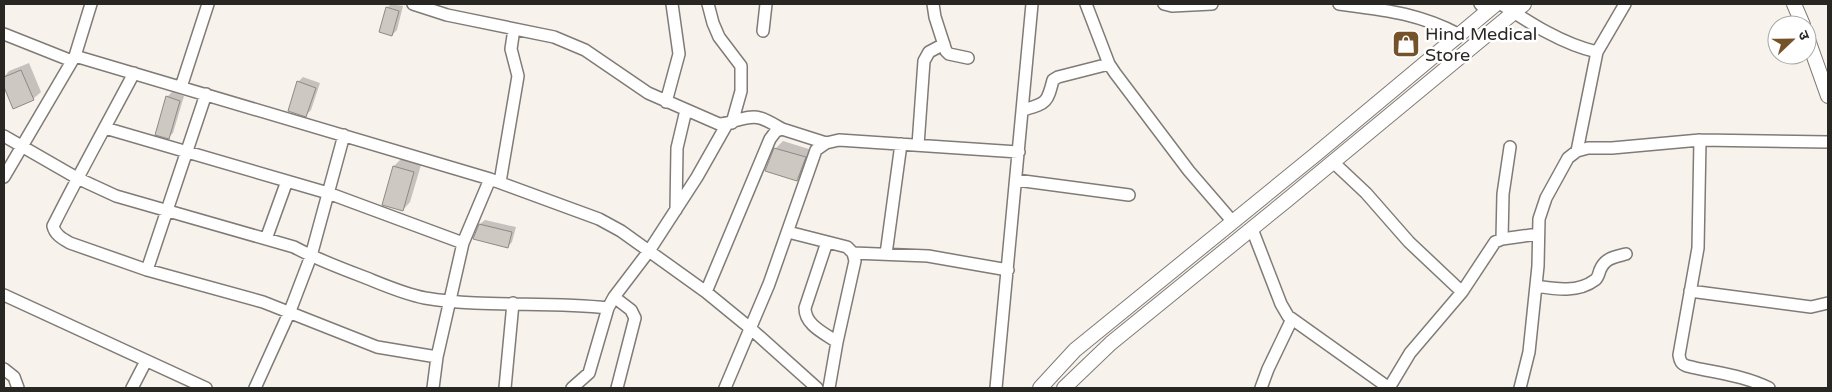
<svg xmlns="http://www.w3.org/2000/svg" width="1832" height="392" font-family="'Varela Round','Noto Sans Devanagari',sans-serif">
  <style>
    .shadow { fill: #0003 }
    .building { fill: #cec8c2; stroke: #8e8983 }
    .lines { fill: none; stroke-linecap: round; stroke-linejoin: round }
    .minor-casing { stroke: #807b76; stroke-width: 14 }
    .tertiary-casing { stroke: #807b76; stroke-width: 16 }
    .minor { stroke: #fff; stroke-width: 11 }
    .tertiary { stroke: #fff; stroke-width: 14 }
    .labels { text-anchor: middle; stroke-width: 5; stroke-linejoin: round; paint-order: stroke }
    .poi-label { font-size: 18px; fill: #292724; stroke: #fff; text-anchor: start }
  </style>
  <rect width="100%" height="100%" fill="#f8f2ec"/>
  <!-- shadow -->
  <path class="shadow" d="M391 4 403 6 397 30 392 35 387 8Z
    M29 63 41 92 33 99 14 107 4 84V77L9 71Z
    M303 77 320 83 311 110 306 115 298 82Z
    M172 92 184 96 173 133 169 137 167 97Z
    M783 141 812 150 804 172 797 179 775 149Z
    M401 159 421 165 410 202 403 210 394 166Z
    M485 220 516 227 512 242 508 247 480 224Z"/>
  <!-- building -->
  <path class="building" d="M386 7 399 11 392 36 379 32Z
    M21 70 34 100 13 109 4 87V77Z
    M297 81 316 88 306 117 288 111Z
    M166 96 180 101 169 139 155 135Z
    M774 148 806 157 797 181 765 171Z
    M393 166 414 172 403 211 382 205Z
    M479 224 512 232 508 248 473 239Z"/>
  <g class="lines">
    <!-- minor casing -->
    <g class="minor-casing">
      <path id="minor" d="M413 4 447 15 554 37 585 50 648 93 719 124C732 124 747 114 760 118 767 120 775 125 782 129
        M708 4 713 23 719 37 741 66V91L732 123
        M933 4 935 17 946 51 949 54 968 58
        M1086 4 1109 64 1115 73 1189 171 1233 222
        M1164 4 1172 6 1212 4
        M1339 4C1385 10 1418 13 1460 35
        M1480 4 1487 12
        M1501 4C1530 23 1562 44 1597 52
        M763 31 766 4
        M4 34 72 61
        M75 56 490 179 599 219 621 231 706 292 750 328 817 388
        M134 73C107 124 79 174 53 226 55 235 63 239 70 243L147 270 263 302 377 347 437 357
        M181 87 208 4
        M666 102 679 54 672 4
        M1023 110C1046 103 1047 104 1053 80L1058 77 1109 64
        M105 128 328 193 463 243
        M4 136 77 178 116 196 294 247C316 259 340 268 364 277 384 285 404 294 425 298 485 308 547 301 608 308
        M1700 140 1698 248 1679 355C1680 361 1681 364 1687 366 1715 373 1743 375 1769 388
        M918 145 924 61 929 52 944 44
        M1577 151 1597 52 1625 4
        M1333 162 1366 193 1409 242 1462 292
        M4 177 75 56 91 4
        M1016 180 1129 195
        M500 182 518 76 511 49 514 29
        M676 210 677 148 686 110
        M1252 229 1281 304 1288 316 1389 388
        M788 232 847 247 853 253 855 261 837 342 829 388
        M266 239 287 181
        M1502 239 1503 194 1510 147
        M827 242 805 308C805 325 824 333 837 342
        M853 253 928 256 1008 270
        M886 254 901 144
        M147 270 206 94
        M1536 286C1555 289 1578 293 1595 280 1598 278 1599 273 1600 270 1605 258 1614 257 1626 254
        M1690 291 1811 307 1828 303
        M706 292 770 139 776 131 782 129 826 143
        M4 295 206 388
        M614 297 631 310 635 318 617 388
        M4 369 14 377 18 388
        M132 388 146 361
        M255 388 290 311 311 256 344 135
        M433 388 437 357 463 243 490 179
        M505 388 513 303
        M572 388 589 373 608 308 614 297 649 251 697 177 727 124
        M725 388 769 284 816 150 826 143 839 140 1019 152
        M996 388 1032 4
        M1261 388 1268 369 1292 319
        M1389 388 1410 353 1462 292 1495 242 1502 239 1538 234
        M1520 388 1529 352 1538 266 1539 219 1546 198 1568 158 1577 151 1588 148H1612L1700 140 1828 142"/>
    </g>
    <!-- tertiary casing -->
    <g class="tertiary-casing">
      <path id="tertiary" d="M1794 4 1803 25
        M1807 37 1828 96
        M1040 388 1075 350 1315 155 1496 4
        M1064 388 1111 343 1287 200 1524 4"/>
    </g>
    <!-- minor -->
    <use href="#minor" class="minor"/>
    <!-- tertiary -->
    <use href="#tertiary" class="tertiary"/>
  </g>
  <!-- icons -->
  <defs>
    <g id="shop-square" transform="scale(1.4375)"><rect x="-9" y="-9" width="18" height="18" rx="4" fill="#74522a" stroke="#fff"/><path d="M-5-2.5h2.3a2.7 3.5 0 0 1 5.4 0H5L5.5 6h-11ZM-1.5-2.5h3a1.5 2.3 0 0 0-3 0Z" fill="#fff"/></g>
  </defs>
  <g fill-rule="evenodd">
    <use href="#shop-square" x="1406" y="44"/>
  </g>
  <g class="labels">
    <!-- poi labels -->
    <g class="poi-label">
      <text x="1425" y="40">Hind Medical<tspan x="1425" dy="21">Store</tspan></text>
    </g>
  </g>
  <!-- border -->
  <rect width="1832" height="392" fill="none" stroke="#292724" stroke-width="10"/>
  <!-- north arrow -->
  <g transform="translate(1792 40) rotate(68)"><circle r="24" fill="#ffffff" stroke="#a9a9a7"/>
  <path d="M0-4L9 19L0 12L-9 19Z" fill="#74522a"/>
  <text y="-8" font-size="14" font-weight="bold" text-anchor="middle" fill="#292724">उ</text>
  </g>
</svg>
